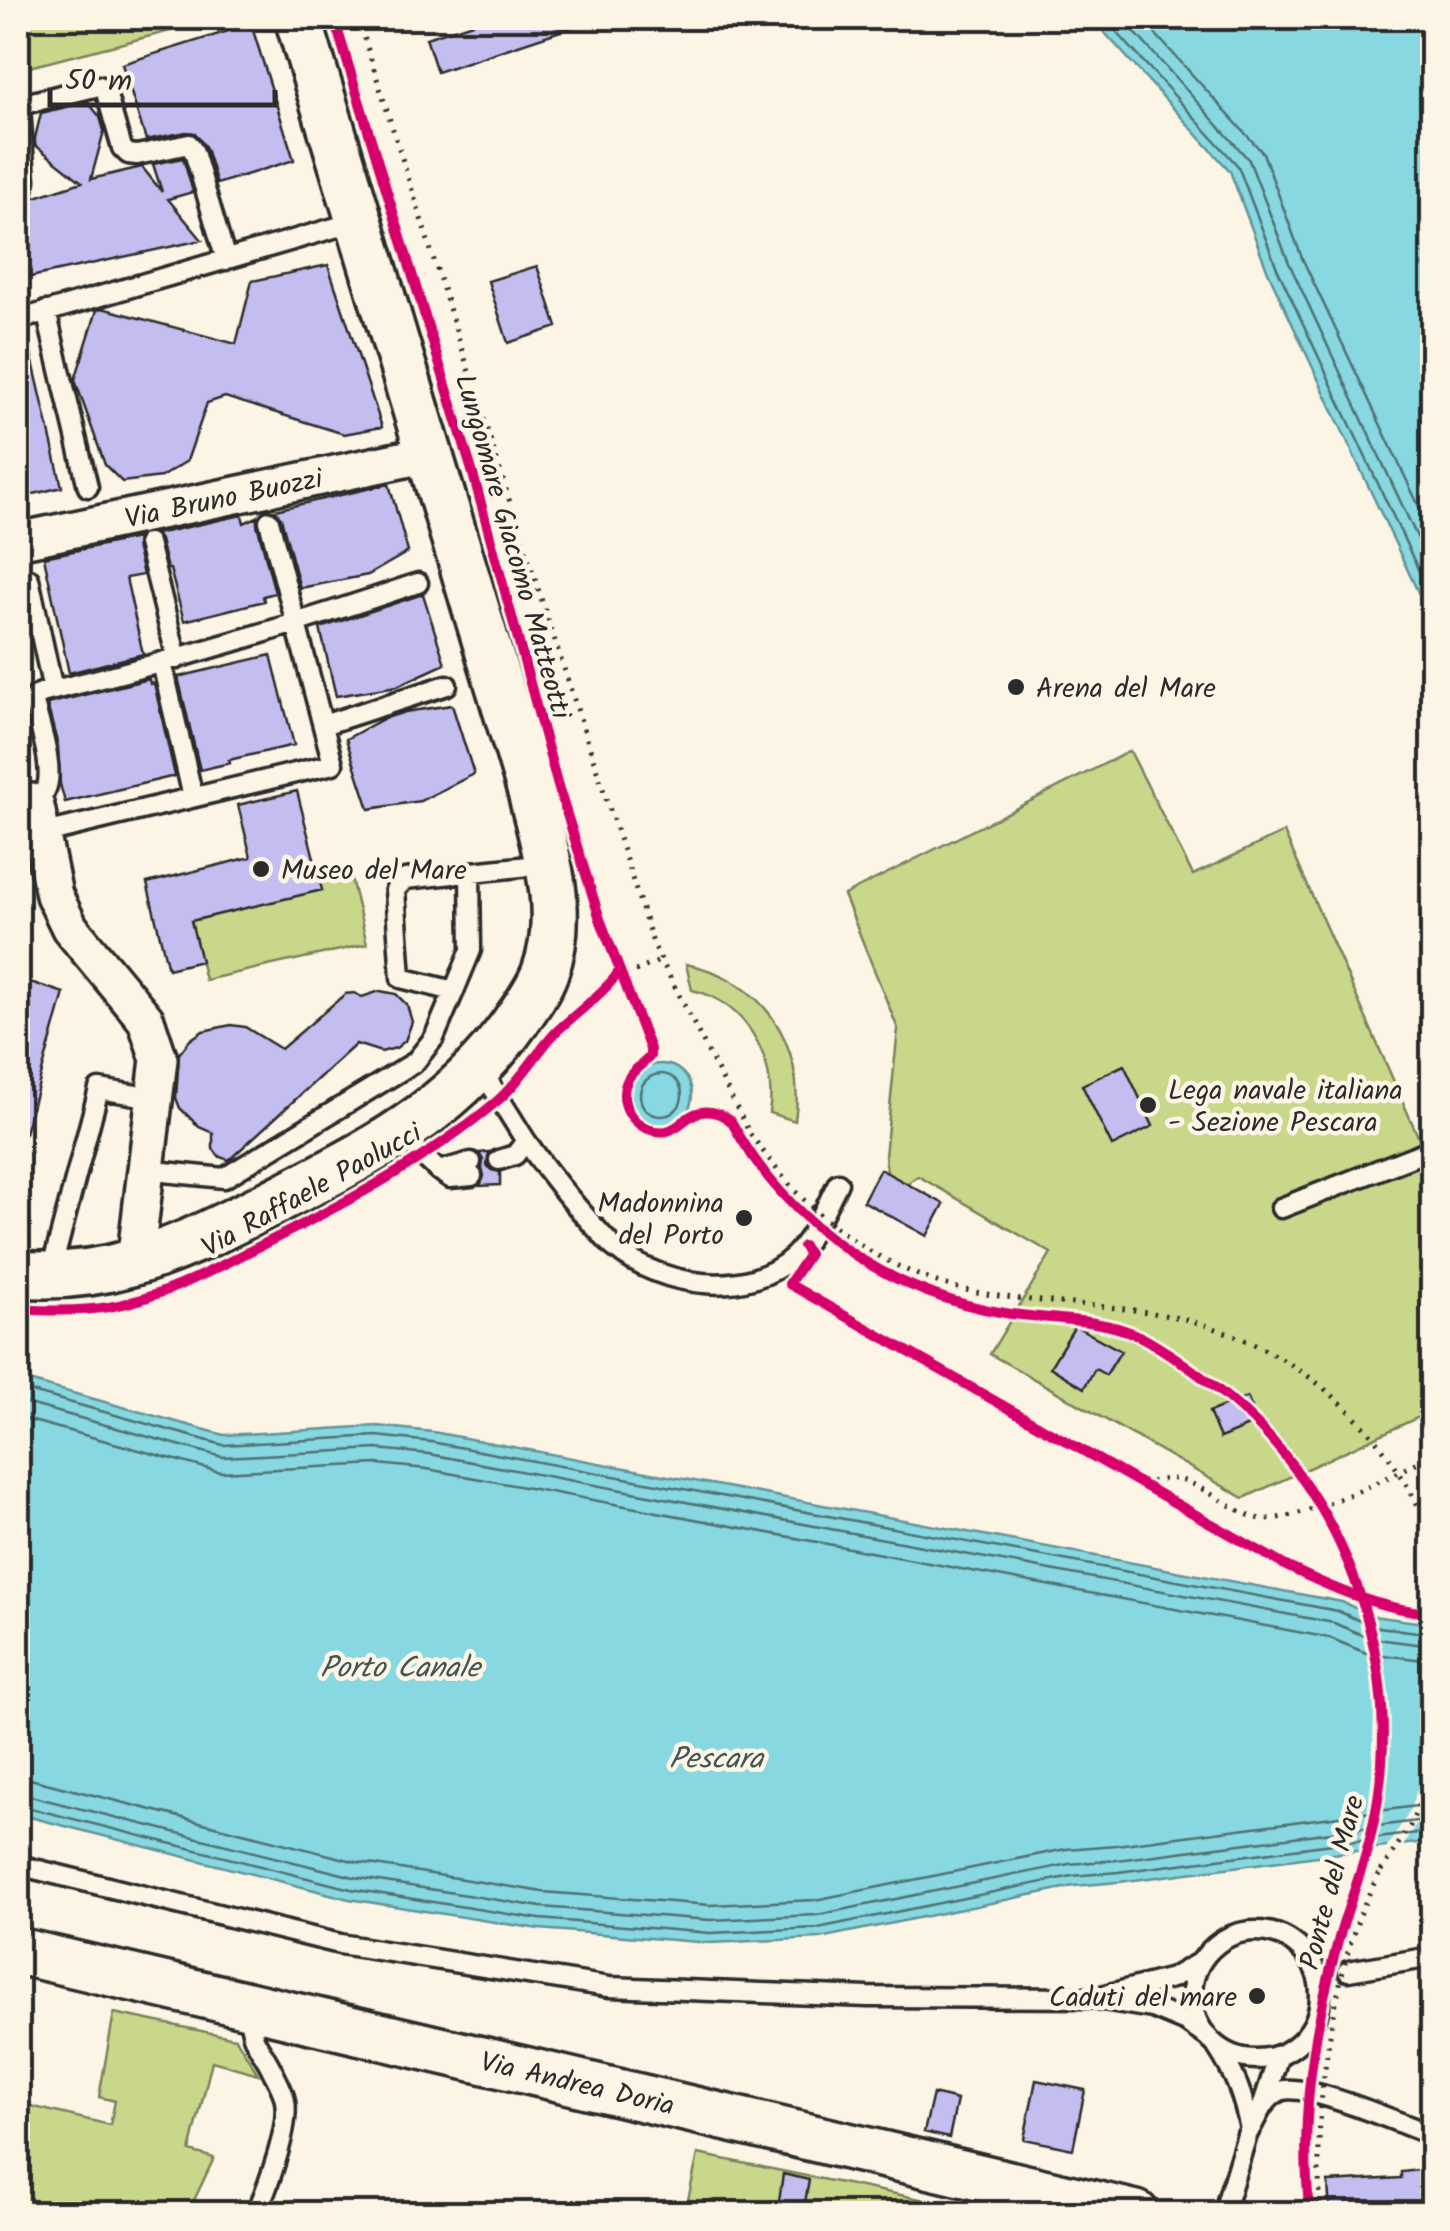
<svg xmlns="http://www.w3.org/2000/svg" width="1450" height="2231" font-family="Kalam,sans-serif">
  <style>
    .green { fill: #c9d78b; stroke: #7a815b; stroke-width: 2.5 }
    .water { fill: #87d8e0; stroke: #629398; stroke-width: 2.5 }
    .pier { fill: #fcf5e5 }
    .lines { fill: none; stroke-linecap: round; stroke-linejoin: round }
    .shore { stroke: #507073; stroke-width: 2.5 }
    .building { fill: #c4bef0; stroke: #2b2b2b; stroke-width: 2.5 }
    .service-casing { stroke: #2b2b2b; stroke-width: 25 }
    .minor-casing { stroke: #2b2b2b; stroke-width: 42 }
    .tertiary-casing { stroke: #2b2b2b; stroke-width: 52 }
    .path { stroke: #2b2b2b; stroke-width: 5; stroke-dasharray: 2.5 8; stroke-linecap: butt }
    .service { stroke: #fcf5e5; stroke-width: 18 }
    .minor { stroke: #fcf5e5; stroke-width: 35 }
    .tertiary { stroke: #fcf5e5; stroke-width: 45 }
    .path-bridge { stroke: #2b2b2b; stroke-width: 5; stroke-dasharray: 2.5 8; stroke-linecap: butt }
    .cycleway-casing { stroke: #fcf5e5; stroke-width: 16 }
    .cycleway { stroke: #d6006c; stroke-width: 10 }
    .poi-dot { fill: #2b2b2b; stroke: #fcf5e5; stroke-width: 4 }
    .labels { text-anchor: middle; stroke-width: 9; stroke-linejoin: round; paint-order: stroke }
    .street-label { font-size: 28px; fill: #2b2b2b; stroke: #fcf5e5 }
    .poi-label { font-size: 28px; fill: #2b2b2b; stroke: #fcf5e5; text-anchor: start }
    .water-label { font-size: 30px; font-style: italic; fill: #425658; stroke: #fcf5e5 }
  </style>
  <rect width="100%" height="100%" fill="#fcf5e5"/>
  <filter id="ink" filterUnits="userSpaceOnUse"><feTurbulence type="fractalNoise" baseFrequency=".01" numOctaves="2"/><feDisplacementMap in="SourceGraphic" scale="20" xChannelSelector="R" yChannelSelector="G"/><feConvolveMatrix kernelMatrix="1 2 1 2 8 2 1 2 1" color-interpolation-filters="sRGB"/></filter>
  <g filter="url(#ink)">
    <!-- green -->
    <path class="green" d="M18 18H221L18 70Z
      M1130 751 1193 875 1284 832 1432 1168V1411L1244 1498 990 1354 1051 1253 918 1176 895 1192 889 1188 885 1156 898 1029 844 895Z
      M349 870 367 944 205 980 191 921 321 890 320 880Z
      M686 964C763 979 806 1044 795 1121L769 1113C778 1061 746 1001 692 990Z
      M114 2013 236 2038 258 2074 212 2061 190 2151 214 2158 188 2213H18V2103L110 2125 115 2101 99 2097Z
      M698 2154 960 2207 959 2214H685Z"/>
    <!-- water -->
    <path class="water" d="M1097 18H1432V622L1268 272 1230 171 1105 33Z
      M630 1095a31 31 0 1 1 62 0a31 31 0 1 1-62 0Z
      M18 1378 224 1435 377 1426 433 1432 1342 1602 1373 1616 1432 1624V1841L1119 1882 1074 1886 820 1938 710 1943 539 1929 349 1899 18 1814Z"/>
    <!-- pier -->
    <path class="pier" d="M1355 1603 1373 1610 1386 1672 1390 1710 1384 1802 1375 1853 1357 1856 1368 1808 1372 1775 1374 1712 1371 1675Z
      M1432 1749V1791L1428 1803 1401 1850 1384 1852 1408 1814Z"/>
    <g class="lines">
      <!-- shore -->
      <path class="shore" d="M1108 18 1113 28 1238 166 1277 268 1432 599
        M1122 18 1249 160 1289 263 1432 569
        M1141 18 1263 153 1302 258 1432 534
        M640 1095a21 21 0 1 1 42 0a21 21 0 1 1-42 0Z
        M18 1388 223 1445 377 1436 431 1442 1338 1611 1371 1626 1432 1634
        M18 1401 222 1457 377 1449 429 1454 1334 1623 1369 1638 1432 1646
        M18 1417 220 1472 378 1464 427 1469 1330 1638 1366 1653 1432 1661
        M18 1778 30 1779 357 1862 543 1892 710 1905 815 1900 1066 1849 1116 1845 1432 1804
        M18 1793 354 1877 541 1907 710 1920 817 1915 1069 1864 1117 1860 1432 1819
        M18 1805 351 1889 540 1919 710 1933 818 1928 1072 1876 1118 1872 1432 1831"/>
    </g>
    <!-- building -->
    <path class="building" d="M488 18H587L588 22 437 72 426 38Z
      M251 24 294 160 217 184 206 148 195 133 186 132 146 140 122 64Z
      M88 102 100 117 104 131 91 179 142 167 162 192 153 164 183 158 193 192 168 199 202 240 21 279 18 264V206L25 204 32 198 82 182 35 145V138L41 113Z
      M328 265 382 427 344 434 225 397 207 403 187 461 161 477 122 482 105 465 75 380 97 310 102 308 236 344 252 281Z
      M537 266 557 327 508 343 488 281Z
      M27 336 62 487 18 498V338Z
      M389 484 408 552 368 575 300 588 281 518 275 510Z
      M242 515 244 523 257 517V524L275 593 263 596 264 601 184 621 170 569H167L160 540 156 534Z
      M137 538 136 546 143 575 126 578 143 654 69 673 44 557Z
      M423 594 445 664 397 686 336 696 320 628Z
      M271 655 294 745 229 760 230 763 200 770 178 677Z
      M149 679 150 684 154 683 175 776 65 802 60 784 58 746 47 704Z
      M452 705 474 774 420 801 369 809 346 739 383 719 405 712Z
      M297 791 322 890 191 921 201 961 168 969 147 883 251 857 238 805Z
      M18 978 64 993 25 1133 18 1132Z
      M380 991 396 994 407 1005 412 1022 405 1041 396 1048 381 1052 356 1044 229 1160 220 1157 213 1149V1133L199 1127 180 1108 176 1098 179 1054 190 1040 203 1031 231 1025 245 1027 281 1049 345 994 354 993 362 997Z
      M1124 1065 1153 1126 1112 1146 1082 1085Z
      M489 1152 487 1165 491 1170 500 1172V1185L480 1186 484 1176 482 1168 483 1160 479 1153Z
      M880 1169 944 1204 927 1236 863 1201Z
      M1075 1326 1121 1351 1106 1375 1095 1369 1084 1388 1050 1367Z
      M1247 1397 1258 1422 1220 1438 1209 1412Z
      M1036 2080 1085 2090 1073 2149 1024 2139Z
      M933 2094 957 2100 949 2138 924 2132Z
      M1429 2169 1430 2183H1432V2207L1381 2214H1330L1328 2182 1401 2178V2172Z
      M783 2174 809 2180 803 2214H777Z"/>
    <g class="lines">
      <!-- service casing -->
      <g class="service-casing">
        <path id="service" d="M18 194 23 190 25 180 20 107 28 103 99 86 105 89 122 148 128 154 137 155 189 144 194 152 226 260
          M46 311 88 487
          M18 320 358 221
          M148 543 177 659
          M29 579 53 690
          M162 663 193 797
          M323 725 447 685
          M32 802C37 799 42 796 45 791 56 772 39 724 34 703L35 697 41 693C169 663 294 625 418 583
          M41 834 333 764 269 521
          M470 872 471 950 454 991 401 978 395 890 405 879 548 864
          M481 1069 526 1141 515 1155 499 1160
          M399 1134 439 1171 471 1162
          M526 1141C547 1171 569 1199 594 1226 601 1233 607 1242 615 1248 661 1287 748 1300 794 1256 814 1236 825 1208 838 1183
          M144 1170 224 1178 415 1062 434 1038 454 991
          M444 1174 450 1178 472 1176
          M1281 1208 1432 1149
          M50 1275 99 1089 154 1098
          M18 1865 340 1944 609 1987 868 1997 1091 1998 1152 2008 1186 2022 1205 2035
          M1192 1995a64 64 0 1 1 128 0a64 64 0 1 1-128 0Z
          M1348 1971 1432 1957
          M1101 1996 1172 1978 1200 1962
          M249 2008C250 2044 259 2043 273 2072 277 2080 284 2092 285 2101 290 2127 267 2189 256 2214
          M1217 2047C1236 2076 1243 2096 1250 2129
          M1262 2107C1267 2101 1273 2094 1280 2091 1304 2081 1404 2125 1432 2135
          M1223 2214 1247 2135 1262 2107 1279 2055"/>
      </g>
      <!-- minor casing -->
      <g class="minor-casing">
        <g id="minor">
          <path id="s1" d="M18 541 429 454"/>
          <path d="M18 804 32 802 36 807 54 895 70 928 146 1020 159 1059 135 1263"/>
        </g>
      </g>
      <!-- tertiary casing -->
      <g class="tertiary-casing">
        <g id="tertiary">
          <path d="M18 1274C56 1277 93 1274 131 1263 179 1250 226 1225 271 1203 366 1155 450 1114 514 1024 525 1008 538 991 545 972 567 913 545 850 531 792L298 18"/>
          <path id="s2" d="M18 1951 1136 2214"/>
        </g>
      </g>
      <!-- path -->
      <path class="path" d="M358 18 509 499 654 946 750 1134
        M616 979 662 960
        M1141 1484C1151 1482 1162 1479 1172 1479 1195 1478 1233 1512 1257 1518 1290 1527 1401 1473 1432 1454
        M1381 1871 1410 1826 1432 1774"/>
      <!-- service -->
      <use href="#service" class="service"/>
      <!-- minor -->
      <use href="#minor" class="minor"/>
      <!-- tertiary -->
      <use href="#tertiary" class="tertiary"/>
      <!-- path-bridge -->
      <path class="path-bridge" d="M750 1134C767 1156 783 1179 803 1199 837 1233 886 1264 931 1280 1006 1306 1087 1300 1164 1315 1287 1338 1389 1422 1432 1539
        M1321 2214C1315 2135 1322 2070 1338 1993 1347 1951 1359 1908 1381 1871"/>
      <!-- cycleway casing -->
      <g class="cycleway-casing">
        <path id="cycleway" d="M334 18 473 474 558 786 600 919 650 1049V1056C643 1065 633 1069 628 1079 614 1105 639 1136 667 1131 681 1128 687 1114 701 1112 713 1110 722 1114 731 1121 787 1225 889 1294 1005 1313 1043 1319 1088 1318 1124 1330 1143 1336 1160 1348 1177 1359 1210 1382 1242 1407 1269 1437 1363 1542 1404 1692 1372 1830 1364 1869 1347 1906 1337 1945 1313 2031 1299 2125 1310 2214
          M803 1246 809 1254 789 1284 1286 1566C1332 1588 1381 1610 1432 1613
          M18 1309C47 1311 79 1312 109 1307 161 1298 209 1272 256 1248 340 1206 423 1163 496 1102 519 1083 535 1055 555 1033 569 1019 615 984 619 970"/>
      </g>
      <!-- cycleway -->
      <use href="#cycleway" class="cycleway"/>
    </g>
  </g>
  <!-- markers -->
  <g class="poi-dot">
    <circle cx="1016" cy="687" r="10"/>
    <circle cx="261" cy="869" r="10"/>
    <circle cx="1148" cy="1105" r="10"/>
    <circle cx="744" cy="1218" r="10"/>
    <circle cx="1257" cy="1996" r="10"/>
  </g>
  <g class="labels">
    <!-- street labels -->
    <g class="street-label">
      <text dy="10" stroke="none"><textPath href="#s1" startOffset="210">Via Bruno Buozzi</textPath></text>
      <text transform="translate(514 546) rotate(74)" y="10">Lungomare Giacomo Matteotti</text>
      <text transform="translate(311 1189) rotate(-29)" y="10">Via Raffaele Paolucci</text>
      <text transform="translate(1331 1882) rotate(-75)" y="10">Ponte del Mare</text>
      <text dy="10" stroke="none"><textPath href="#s2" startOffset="575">Via Andrea Doria</textPath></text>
    </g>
    <!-- poi labels -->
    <g class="poi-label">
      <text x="1036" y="697">Arena del Mare</text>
      <text x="281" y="879">Museo del Mare</text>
      <text x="1168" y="1099">Lega navale italiana<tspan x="1168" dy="32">- Sezione Pescara</tspan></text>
      <text x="724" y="1212" text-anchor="end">Madonnina<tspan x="724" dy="32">del Porto</tspan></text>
      <text x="1237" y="2006" text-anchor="end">Caduti del mare</text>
    </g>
    <!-- water labels -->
    <g class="water-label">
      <text x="400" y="1677">Porto Canale</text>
      <text x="716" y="1768">Pescara</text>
    </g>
  </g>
  <!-- margin -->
  <rect width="1450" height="2231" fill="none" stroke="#fcf5e5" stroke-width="60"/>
  <rect x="30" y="30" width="1390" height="2171" fill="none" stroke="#2b2b2b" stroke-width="4" filter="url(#ink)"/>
  <!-- scale -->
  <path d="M50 90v15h225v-15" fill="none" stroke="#2b2b2b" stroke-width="5"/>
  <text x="65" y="90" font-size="30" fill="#2b2b2b" stroke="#fcf5e5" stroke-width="8" paint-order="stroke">50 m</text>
</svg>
